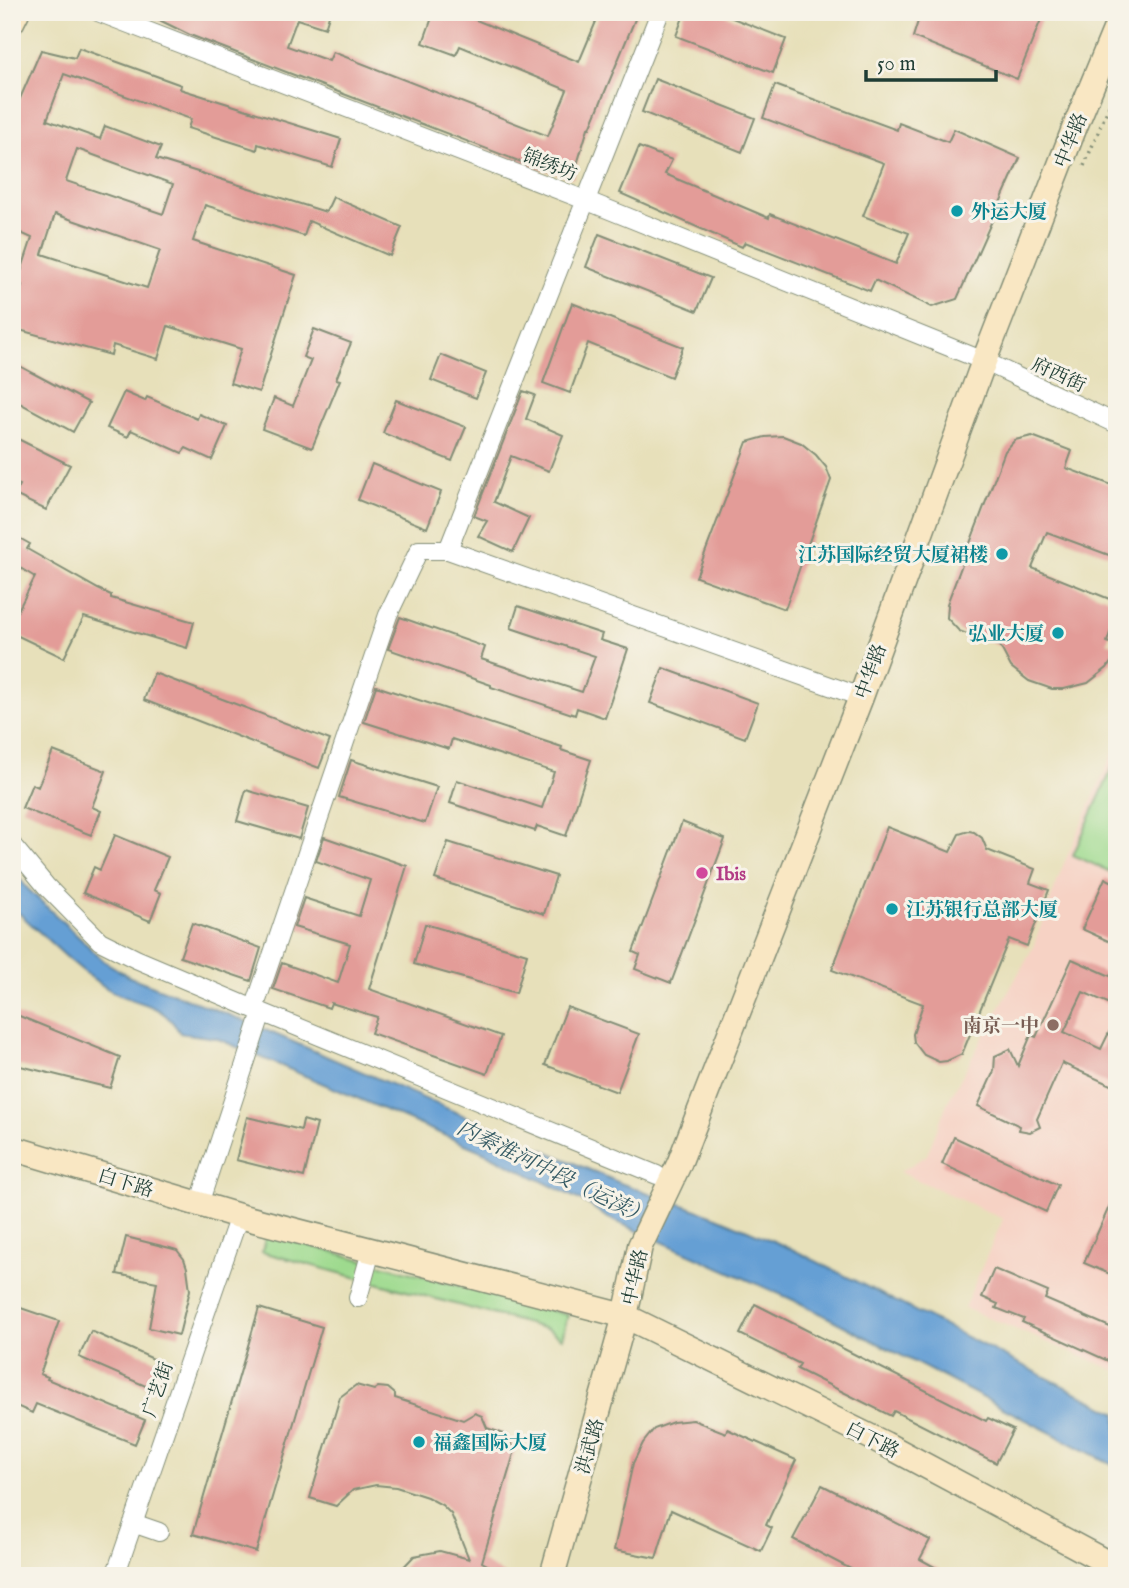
<svg xmlns="http://www.w3.org/2000/svg" width="1129" height="1588" font-family="'IM FELL English','Noto Serif SC',serif">
  <style>
    .built { fill: #f6d2c4 }
    .green { fill: #9eda8e; stroke: #5e8c61; stroke-width: 2 }
    .water { fill: #659fd4; stroke: #426e84; stroke-width: 2 }
    .building { fill: #e39c98; fill-rule: evenodd }
    .lines { fill: none; stroke-linecap: round; stroke-linejoin: round }
    .street-casing { stroke: #838e77; stroke-width: 20 }
    .secondary-casing { stroke: #838e77; stroke-width: 27 }
    .path { stroke: #838e77; stroke-width: 3.5; stroke-dasharray: 2 5; stroke-linecap: butt }
    .street { stroke: #fff; stroke-width: 18 }
    .secondary { stroke: #f9e7c3; stroke-width: 24 }
    .culture-dot { fill: #0f9aa8; stroke: #f7f3e8; stroke-width: 2.5 }
    .hotel-dot { fill: #d1479c; stroke: #f7f3e8; stroke-width: 2.5 }
    .education-dot { fill: #8d6e63; stroke: #f7f3e8; stroke-width: 2.5 }
    .labels { text-anchor: middle; stroke-width: 6; stroke-linejoin: round; paint-order: stroke }
    .street-label { font-size: 19px; fill: #1f3d34; stroke: #f7f3e8 }
    .culture-label { font-size: 19px; font-weight: bold; fill: #0d838f; stroke: #f7f3e8; text-anchor: start }
    .hotel-label { font-size: 19px; font-weight: bold; fill: #b23c85; stroke: #f7f3e8; text-anchor: start }
    .education-label { font-size: 19px; font-weight: bold; fill: #785e54; stroke: #f7f3e8; text-anchor: end }
    .water-label { font-size: 21px; font-style: italic; fill: #345a64; stroke: #f7f3e8 }
  </style>
  <rect width="100%" height="100%" fill="#f7f3e8"/>
  <filter id="ink" filterUnits="userSpaceOnUse"><feTurbulence type="fractalNoise" baseFrequency=".0143" numOctaves="2"/><feDisplacementMap in="SourceGraphic" scale="14" xChannelSelector="R" yChannelSelector="G"/><feConvolveMatrix kernelMatrix="1 2 1 2 8 2 1 2 1" color-interpolation-filters="sRGB"/></filter>
  <filter id="wash" filterUnits="userSpaceOnUse"><feTurbulence type="fractalNoise" baseFrequency=".00686" numOctaves="4" result="noise"/><feDisplacementMap in="SourceGraphic" scale="28" xChannelSelector="R" yChannelSelector="G"/><feGaussianBlur stdDeviation="1.57" result="paint"/><feColorMatrix in="noise" values="0 0 0 0 0 0 0 0 0 0 0 0 0 0 0 0 0 1.4 0 .05"/><feComposite in="paint" operator="in"/></filter>
  <g filter="url(#wash)">
    <rect width="100%" height="100%" fill="#e7e0ba"/>
    <!-- built -->
    <path class="built" d="M1117 744V1371L964 1308 1003 1219 900 1172 927 1155 947 1103 1033 947 1062 868Z"/>
    <!-- green -->
    <path class="green" d="M1117 758V875L1073 855Z
      M266 1234 568 1315 562 1338 547 1329 262 1252Z"/>
    <!-- water -->
    <path class="water" d="M12 869 28 889 104 961 130 977 240 1019 620 1183 717 1217 792 1249 1117 1413V1467L800 1303 606 1217 588 1204 486 1153 216 1038 180 1033C160 999 138 1007 108 989 73 967 43 934 12 907Z"/>
    <g id="blocks">
      <!-- building -->
      <path class="building" d="M143 12H330L325 28 297 19 287 46 329 61 333 52 548 136 567 90 460 46 456 55 423 43 434 12H473L471 18 579 62 600 12H638L590 128H588L573 178 537 168 302 78 190 35Z
        M685 12H717L786 39 773 73 676 36Z
        M921 12H1044L1017 79 913 37Z
        M79 48 181 85 180 89 341 139 332 167 258 144 257 150 188 128 191 119 64 74 47 120 100 139 105 126 161 147 156 159 326 212 333 197 402 227 390 256 309 221 304 236 205 205 193 241 296 275 259 392 230 383 241 349 168 326 158 359 113 345 111 355 12 328V320L22 285 17 284 32 238 12 229V117L41 50 75 58ZM77 149 173 184 163 214 66 181ZM55 214 160 250 147 288 42 254Z
        M655 79 755 118 742 152 642 112Z
        M775 85 897 130 899 123 948 142 954 129 1020 158 957 299 932 307 875 280 870 291 745 242 742 247 620 193 639 147 672 160 665 174 769 218 770 214 896 264 909 233 863 216 884 163 763 118Z
        M599 234 711 278 697 311 586 267Z
        M572 303 683 347 671 377 588 343 570 393 543 383Z
        M314 329 351 343 336 379 340 380 312 448 262 429 274 398 293 406 311 360 303 357Z
        M441 355 486 373 476 398 431 380Z
        M12 362 89 403 73 432 12 399Z
        M523 391 535 395 526 419 563 435 549 471 511 456 494 502 529 518 513 552 478 536 487 521 474 516Z
        M124 392 145 401 147 397 197 419 199 414 227 426 212 460 186 448 182 453 131 430 128 437 107 428Z
        M396 400 466 427 452 461 383 433Z
        M12 436 70 465 46 510 15 495 20 485 12 482Z
        M783 436 801 443 816 455 826 467 831 480 785 609 696 577 747 442 765 437Z
        M1032 436 1072 451 1066 468 1117 487V558L1047 532 1032 568 1117 602V612L1107 642 1117 646 1114 658 1107 668 1088 683 1064 689H1052L1029 681 1011 667 1000 646 959 631 947 618 948 605 947 604 1005 451 1015 440Z
        M372 464 441 492 427 528 358 500Z
        M12 534 30 544 27 549 98 589 111 595V598L194 622 187 648 84 617 64 658 12 633V622L35 577 17 566 12 574Z
        M518 606 602 634 600 640 628 649 605 718 577 708 575 715 491 687V685L388 649 400 617 485 647 481 659 582 692 595 656 511 628Z
        M663 668 758 703 745 738 650 703Z
        M154 673 330 740 319 768 144 700Z
        M376 686 562 747 561 750 591 760 566 836 537 826 535 831 450 803 457 780 542 808 554 772 452 739 449 749 364 722Z
        M53 751 106 771 92 807 101 811 91 835 22 808 32 784 38 787Z
        M351 760 437 787 425 823 339 797Z
        M246 790 308 808 299 839 237 821Z
        M682 822 725 839 671 983 635 969 640 955 633 952Z
        M887 827 950 852 959 834 969 831 974 832 982 838 987 850 1035 869 1030 883 1049 890 1027 946 1009 939 962 1054 947 1061 939 1062 924 1055 914 1042 913 1034 923 1004 832 970Z
        M115 835 168 857 154 890 161 893 150 921 83 893 94 867 100 870Z
        M324 837 407 866 369 989 501 1036 487 1074 371 1033 377 1017 331 1003 329 1008 273 989 282 963 338 983 350 944 294 927 304 898 359 916 370 880 316 861Z
        M448 842 556 876 544 914 435 879Z
        M1105 878 1117 884V945L1082 929Z
        M192 923 261 948 251 981 180 957Z
        M425 924 527 954 516 993 414 964Z
        M1072 959 1117 979V1007L1083 992 1064 1032 1101 1049 1117 1016V1088L1062 1063 1037 1119 1040 1127 1030 1132 1019 1130 1020 1126 978 1106 994 1071 995 1056 1010 1049 1018 1066 1031 1035 1036 1037Z
        M567 1007 639 1034 617 1092 545 1065Z
        M12 1013 120 1057 110 1088 12 1064Z
        M247 1117 301 1130 303 1120 317 1124 304 1177 236 1160Z
        M954 1137 1058 1185 1046 1212 942 1164Z
        M1117 1189V1277L1084 1263Z
        M126 1237 170 1248 177 1250 184 1259 187 1268 190 1290 179 1335 149 1328 157 1282 117 1274Z
        M994 1269 1048 1292 1045 1299 1117 1330V1365L1022 1322 1024 1319 996 1308 998 1304 982 1297Z
        M755 1304 986 1421 988 1418 1013 1430 996 1463 894 1411 891 1416 797 1369 800 1364 740 1334Z
        M12 1305 59 1321 40 1374 48 1377 47 1379 145 1420 135 1444 36 1404 32 1413 12 1404Z
        M259 1308 322 1327 256 1552 193 1534Z
        M91 1331 169 1366 157 1391 79 1357Z
        M356 1385 374 1390 378 1387 388 1388 395 1394V1398L463 1420 475 1413 482 1416 487 1428 507 1435 515 1450 482 1562 507 1576H395L414 1556 440 1551 469 1559 451 1514 442 1505 427 1497 396 1487 376 1485 353 1490 336 1506 310 1498 340 1397Z
        M693 1420 726 1433 727 1429 796 1460 766 1525 772 1528 761 1551 671 1510 656 1558 614 1550 633 1463 643 1443 654 1429 673 1422Z
        M822 1485 930 1540 920 1559 951 1576H864L793 1539Z"/>
    </g>
  </g>
  <g filter="url(#ink)">
    <use href="#blocks" fill-opacity="0" stroke="#838e77" stroke-width="2"/>
    <g class="lines">
      <!-- street casing -->
      <g class="street-casing">
        <path id="street" d="M98 12 585 200 984 361 1117 424
          M448 550 660 12
          M12 845 46 886 100 941 136 959 254 1009
          M657 1175 254 1009 388 615 419 550H448L861 697
          M199 1204 262 1012
          M358 1298 371 1251
          M133 1523 159 1532
          M115 1576 239 1216"/>
      </g>
      <!-- secondary casing -->
      <g class="secondary-casing">
        <path id="secondary" d="M12 22 17 12
          M12 1148 239 1216 625 1316 885 1444 1117 1568
          M552 1576 625 1316 640 1246 679 1164 861 697 984 361 1074 129 1117 25"/>
      </g>
      <!-- path -->
      <path class="path" d="M1084 166 1117 87"/>
      <!-- street -->
      <use href="#street" class="street"/>
      <!-- secondary -->
      <use href="#secondary" class="secondary"/>
    </g>
  </g>
  <!-- markers -->
  <g class="culture-dot">
    <circle cx="957" cy="211" r="7"/>
    <circle cx="1002" cy="554" r="7"/>
    <circle cx="1058" cy="633" r="7"/>
    <circle cx="892" cy="909" r="7"/>
    <circle cx="419" cy="1442" r="7"/>
  </g>
  <circle class="hotel-dot" cx="702" cy="873" r="7"/>
  <circle class="education-dot" cx="1053" cy="1025" r="7"/>
  <g class="labels">
    <!-- street labels -->
    <g class="street-label">
      <text transform="translate(1070 140) rotate(-68)" y="7">中华路</text>
      <text transform="translate(550 164) rotate(21)" y="7">锦绣坊</text>
      <text transform="translate(1059 374) rotate(25)" y="7">府西街</text>
      <text transform="translate(870 671) rotate(-70)" y="7">中华路</text>
      <text transform="translate(126 1182) rotate(17)" y="7">白下路</text>
      <text transform="translate(634 1277) rotate(-77)" y="7">中华路</text>
      <text transform="translate(157 1389) rotate(-71)" y="7">广艺街</text>
      <text transform="translate(873 1439) rotate(27)" y="7">白下路</text>
      <text transform="translate(589 1446) rotate(-74)" y="7">洪武路</text>
    </g>
    <!-- culture labels -->
    <g class="culture-label">
      <text x="971" y="218">外运大厦</text>
      <text x="988" y="561" text-anchor="end">江苏国际经贸大厦裙楼</text>
      <text x="1044" y="640" text-anchor="end">弘业大厦</text>
      <text x="906" y="916">江苏银行总部大厦</text>
      <text x="433" y="1449">福鑫国际大厦</text>
    </g>
    <!-- hotel labels -->
    <g class="hotel-label">
      <text x="716" y="880">Ibis</text>
    </g>
    <!-- education labels -->
    <g class="education-label">
      <text x="1039" y="1032">南京一中</text>
    </g>
    <!-- water labels -->
    <g class="water-label">
      <text transform="translate(553 1172) rotate(26)" y="7">内秦淮河中段（运渎）</text>
    </g>
  </g>
  <!-- margin -->
  <rect width="1129" height="1588" fill="none" stroke="#f7f3e8" stroke-width="42"/>
  <!-- scale -->
  <path d="M866 70v10h130v-10" fill="none" stroke="#1f3d34" stroke-width="3.5"/>
  <text x="877" y="70" font-size="21" fill="#1f3d34" stroke="#f7f3e8" stroke-width="5" paint-order="stroke">50 m</text>
</svg>
